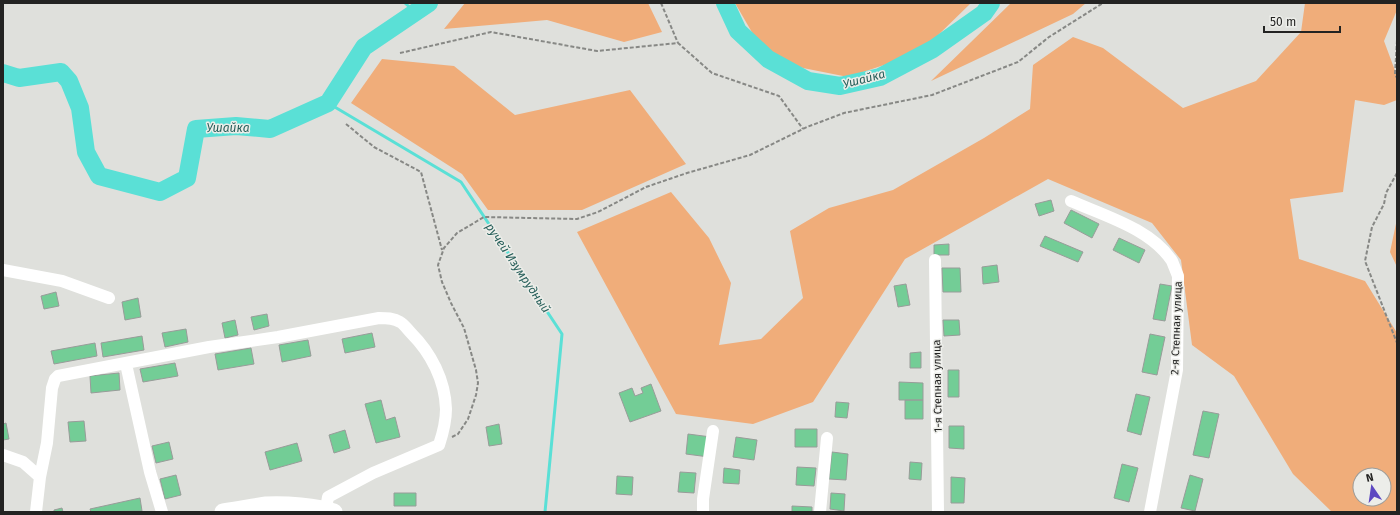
<svg xmlns="http://www.w3.org/2000/svg" width="1400" height="515" font-family="'Fira Sans',sans-serif">
  <style>
    .green { fill: #f0ad7a; fill-rule: evenodd }
    .lines { fill: none; stroke-linecap: round; stroke-linejoin: round }
    .stream { stroke: #5ae0d6; stroke-width: 3 }
    .river { stroke: #5ae0d6; stroke-width: 18 }
    .building { fill: #73cd96; stroke: #989c99 }
    .path { stroke: #878885; stroke-width: 2; stroke-dasharray: 4 2; stroke-linecap: butt }
    .street { stroke: #fff; stroke-width: 12 }
    .secondary { stroke: #fff; stroke-width: 17 }
    .labels { text-anchor: middle; stroke-width: 3; stroke-linejoin: round; paint-order: stroke }
    .street-label { font-size: 11px; fill: #232322; stroke: #ecede9 }
    .water-label { font-size: 12px; font-style: italic; fill: #265e59; stroke: #ecede9 }
  </style>
  <rect width="100%" height="100%" fill="#dfe0dc"/>
  <!-- green -->
  <path class="green" d="M465 3H648L662 32 624 42 547 20 444 29Z
    M735 3H971L930 43 890 63 848 77 803 68 780 60 757 41Z
    M1011 3H1086L1073 14 931 81Z
    M1305 3H1397V10L1384 41 1397 76V100L1384 105 1355 100 1343 192 1290 199 1299 259 1365 281 1397 333V512H1332L1293 474 1234 376 1192 345 1181 260 1152 223 1048 179 905 259 813 402 753 424 676 414 577 232 671 192 709 238 731 283 719 345 761 339 803 298 790 231 829 208 893 190 984 138 1030 109 1033 65 1073 37 1103 48 1183 108 1256 81 1301 32ZM1360 475H1384V499H1360Z
    M382 59 454 66 515 115 630 90 686 164 582 210H488L462 174 351 103Z
    M1397 219V267L1390 252Z"/>
  <g class="lines">
    <!-- stream -->
    <path class="stream" d="M405 3 416 13
      M328 103 461 182 562 334 545 512"/>
    <!-- river -->
    <path class="river" d="M725 3 738 31 768 59 808 81 840 86 880 77 933 49 984 13 991 3
      M3 73 19 78 61 72 69 81 80 108 86 152 99 176 160 192 187 178 196 129 236 126 270 129 328 103 364 47 429 3"/>
  </g>
  <!-- building -->
  <path class="building" d="M1051 200 1054 211 1039 216 1035 204Z
    M1071 210 1099 224 1092 238 1064 223Z
    M1045 236 1083 252 1078 262 1040 246Z
    M1119 238 1145 250 1139 263 1113 250Z
    M949 244V255H934V245Z
    M997 265 999 282 983 284 982 267Z
    M942 268H960L961 292H943Z
    M906 284 910 305 898 307 894 286Z
    M1160 284 1172 286 1165 321 1153 319Z
    M56 292 59 306 44 309 41 296Z
    M138 298 141 317 125 320 122 302Z
    M267 314 269 326 254 330 251 317Z
    M235 320 238 335 225 338 222 323Z
    M943 320H959L960 335 944 336Z
    M186 329 188 342 165 347 162 333Z
    M372 333 375 347 345 353 342 339Z
    M1150 334 1165 337 1157 375 1142 372Z
    M142 336 144 350 103 357 101 343Z
    M308 340 311 356 282 362 279 345Z
    M95 343 97 356 54 364 51 351Z
    M251 348 254 364 218 370 215 354Z
    M921 352V368H910V353Z
    M175 363 178 376 143 382 140 369Z
    M948 370H959V397H948Z
    M119 373 120 390 91 393 90 376Z
    M899 382 923 383V400H899Z
    M651 384 661 411 630 422 619 393 632 388 635 396 643 393 641 388Z
    M1136 394 1150 397 1141 435 1127 431Z
    M381 400 386 420 395 417 400 437 376 443 365 404Z
    M905 400H923V419H905Z
    M836 402 849 403 847 418 835 417Z
    M1203 411 1219 414 1209 458 1193 455Z
    M84 421 86 441 70 442 68 422Z
    M6 423 9 439 3 440V424Z
    M499 424 502 444 489 446 486 427Z
    M949 426H964V449L949 448Z
    M795 429H817V447H795Z
    M345 430 350 448 334 453 329 435Z
    M688 434 711 437 709 457 686 454Z
    M736 437 757 440 754 460 733 457Z
    M169 442 173 459 156 463 152 446Z
    M297 443 302 461 270 470 265 452Z
    M832 452 848 454 846 480 829 479Z
    M910 462 922 463 921 480 909 479Z
    M1122 464 1138 468 1129 502 1114 498Z
    M797 467 816 468 814 486 796 485Z
    M724 468 740 470 739 484 723 483Z
    M680 472 696 473 694 493 678 492Z
    M176 475 181 495 165 499 160 479Z
    M1190 475 1203 479 1195 511 1181 508Z
    M617 476 633 477 632 495 616 494Z
    M951 477 965 478 964 503H951Z
    M394 493H416V506H394Z
    M831 493 845 494 844 511 830 509Z
    M140 498 142 511 91 512 90 509Z
    M792 506 812 507V512H792Z
    M62 508 63 512H54V510Z"/>
  <g class="lines">
    <!-- path -->
    <path class="path" d="M661 3 678 43
      M1397 40 1395 74 1397 78
      M400 53 491 32 597 51 678 43 712 73 779 96 803 129
      M346 124 374 147 421 172 442 250
      M1397 173 1386 193 1384 204 1372 227 1365 261 1397 343
      M452 437 458 434 468 419 476 395 478 383 476 370 464 328 451 303 442 282 438 265 444 248 457 233 484 217 577 219 598 212 646 187 687 173 750 155 807 127 844 113 932 95 1018 62 1049 37 1103 3"/>
    <!-- street -->
    <path class="street" d="M1071 201C1105 216 1151 229 1172 261 1174 266 1176 271 1178 276L1177 370 1150 512
      M935 260 938 512
      M3 270 62 281 109 298
      M126 364 150 472 162 512
      M3 455 23 462 40 477
      M36 512 40 477 47 443 52 388 55 379 58 376 209 347 278 337 379 318C386 318 394 318 400 322 404 324 407 329 411 333 431 353 445 380 446 409 446 422 443 433 439 445L373 473 328 497 326 509
      M703 512V499L713 431
      M820 512 827 438"/>
    <!-- secondary -->
    <path class="secondary" d="M223 512C238 510 252 507 266 505 285 504 317 506 334 512"/>
  </g>
  <g class="labels">
    <!-- street labels -->
    <g class="street-label">
      <text transform="translate(1176 328) rotate(-88)" y="4">2-я Степная улица</text>
      <text transform="translate(937 386) rotate(-91)" y="4">1-я Степная улица</text>
    </g>
    <!-- water labels -->
    <g class="water-label">
      <text transform="translate(864 79) rotate(-15)" y="4">Ушайка</text>
      <text x="228" y="132">Ушайка</text>
      <text transform="translate(518 268) rotate(56)" y="4">ручей Изумрудный</text>
    </g>
  </g>
  <!-- border -->
  <rect width="1400" height="515" fill="none" stroke="#232322" stroke-width="8"/>
  <!-- north arrow -->
  <g transform="translate(1372 487) rotate(347)"><circle r="19" fill="#ecede9" stroke="#9c9c99"/>
  <path d="M0-3L7 15L0 10L-7 15Z" fill="#5d48c1"/>
  <text y="-6" font-size="11" font-weight="bold" text-anchor="middle" fill="#232322">N</text>
  </g>
  <!-- scale -->
  <path d="M1264 26v6h76v-6" fill="none" stroke="#232322" stroke-width="2"/>
  <text x="1270" y="26" font-size="12" fill="#232322" stroke="#ecede9" stroke-width="3" paint-order="stroke">50 m</text>
</svg>
